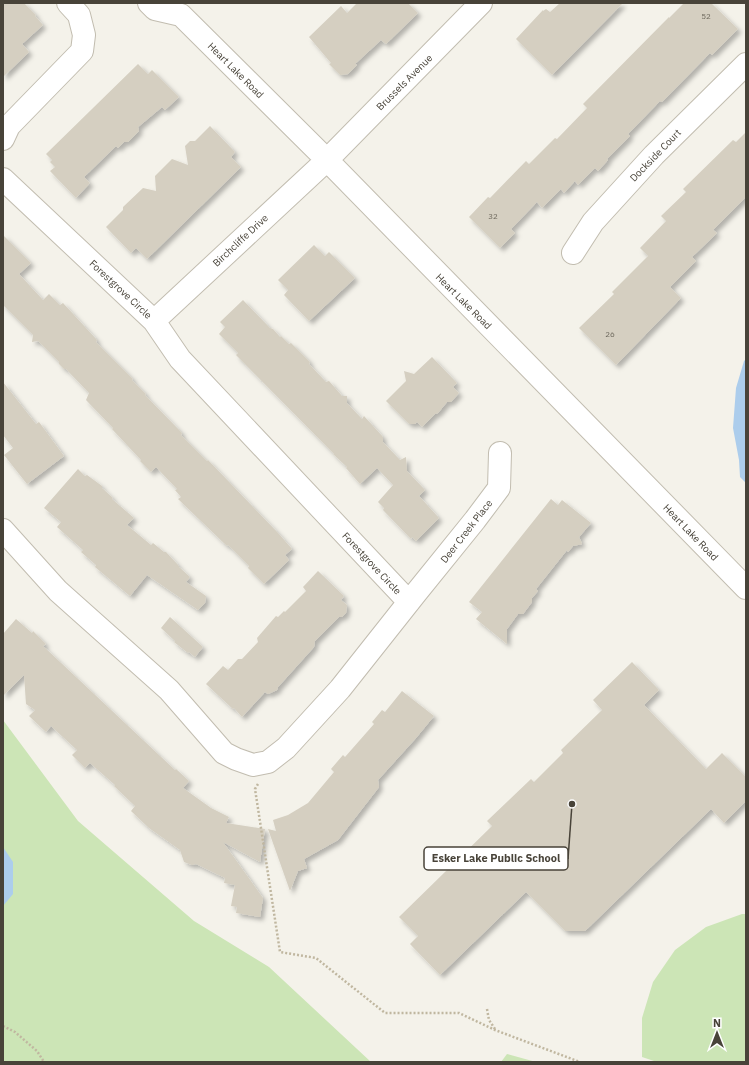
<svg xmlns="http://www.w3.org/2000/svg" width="749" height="1065" font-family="'IBM Plex Sans',sans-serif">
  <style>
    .green { fill: #cce5b6 }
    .water { fill: #accdec }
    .building { fill: #d5cfc1; filter: url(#shadow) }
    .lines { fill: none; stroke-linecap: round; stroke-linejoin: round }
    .minor-casing { stroke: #c2bdb0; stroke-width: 24 }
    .path { stroke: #c0b7a0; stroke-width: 2.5; stroke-dasharray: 2 2; stroke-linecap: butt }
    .minor { stroke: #fff; stroke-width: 22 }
    .labels { text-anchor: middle; stroke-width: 4; stroke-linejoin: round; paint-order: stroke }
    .number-label { font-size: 8px; fill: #6b665b }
    .street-label { font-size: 10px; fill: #484339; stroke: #fff }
    .leader { fill: none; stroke: #484339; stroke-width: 1.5 }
    .callout-dot { fill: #484339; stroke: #fff; stroke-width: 1.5 }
    .callout { fill: #fff; stroke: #484339; stroke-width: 1.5 }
    .callout-label { font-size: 11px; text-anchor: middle; font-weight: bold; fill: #484339 }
  </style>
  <defs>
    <filter id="shadow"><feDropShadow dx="3.5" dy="3.5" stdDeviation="2" flood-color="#0004"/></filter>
  </defs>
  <rect width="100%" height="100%" fill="#f4f2ea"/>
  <!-- green -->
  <path class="green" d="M3 720 78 821 194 921 269 967 371 1062H3Z
    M742 914H746V1062H657L642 1057V1018L653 982 675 950 706 927Z
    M507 1054 536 1062H501Z"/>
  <!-- water -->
  <path class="water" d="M746 359V483L740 477 739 460 733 428 736 388 744 361Z
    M3 847 13 862V894L3 906Z"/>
  <!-- building -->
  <path class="building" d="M3 3H24L36 15 35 16 43 25 22 44 29 52 3 77Z
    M357 3H408L418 13 386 44 381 40 355 64 357 65 348 74 340 75 329 64 331 63 309 37 341 6 347 13Z
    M560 3H623L552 75 516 39 543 10V11L546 9 550 12Z
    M684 3H711L738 29 712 55 710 53 662 102 660 101 628 134 630 136 607 159 608 160 598 171 595 168 578 185 575 181 564 193 561 189 542 208 537 202 511 229 515 233 500 248 469 217 488 197 490 198 526 161 529 164 555 138 557 139 587 108 583 104 669 17V18Z
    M138 64 148 74 152 70 179 97 165 110 162 107 138 127 139 131 128 142H124L118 148 116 146 84 177 90 183 76 198 50 171 55 167 50 162 52 160 46 154Z
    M210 126 235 152 231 157 241 167 147 259 136 248 131 253 106 227 123 210V207L143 188 156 191 155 176 172 159 188 165 185 146 190 141H195Z
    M746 132V197L713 230 717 233 692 257 696 261 670 287 681 298 616 365 579 328 614 294 612 292 648 256 640 248 666 221 661 216 686 192 683 189 733 140 736 142Z
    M3 235 31 263 19 274 43 300 49 294 60 305 63 303 97 340 96 342 133 379 132 380 146 394 145 395 182 433 181 435 207 461 208 460 279 534 292 549 285 555 289 560 264 584 248 568 249 566 228 545 227 546 178 499 181 497 175 490 177 489 156 467 151 472 140 461 141 460 112 429 113 428 86 400 89 393 66 369H64L59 364V362L38 341 32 342 33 335 3 305Z
    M314 245 325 256 329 252 355 278 309 321 284 295 288 290 278 280Z
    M243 300 270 328 273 329 280 337 281 336 289 344 291 343 310 362 309 364 326 382 329 381 342 396H347V403L362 419 364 416 383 437V442L400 460 406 457 407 471 425 490 419 496 439 518 416 541 412 537 411 539 383 510 384 508 378 502 393 485 377 468 360 484 346 468 347 467 333 454H334L236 355 238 353 219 334 225 327 220 322Z
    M432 357 457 383 453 387 459 393 451 402H447L438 413 435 414 422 427 417 422 415 424H409L386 401 406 381 404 371 414 374Z
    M3 382 36 424 39 422 64 456 27 484 4 455 13 448 3 435Z
    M78 469 85 476 87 475 102 486V488L113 498 112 499 134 518 127 525 151 545 153 543 164 552H166L179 566V567L190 577 186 582 206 596 205 603 198 610 147 575 130 596 95 567 96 565 81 552 83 550 57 527 61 522 44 508Z
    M551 499 558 505 562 500 591 523 579 537 582 544 573 546 568 552 567 550 536 589 538 591 532 598V602L523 614H518L507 629V644L476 619 482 612 469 602Z
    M318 571 344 596 341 600 347 605 346 613 342 617H339L315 641 314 647 278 687 277 690 268 694 265 692 242 717 234 708 233 709 206 684 223 666 228 670 238 659H242L258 642 257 638 276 616 278 617 284 611 285 612 306 591 303 587Z
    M170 617 203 647 195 657 189 652 188 653 174 642 175 641 161 628Z
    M16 619 32 633 33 631 46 644 43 646 175 770 176 769 189 781 183 788 211 808 229 817 226 823 265 829 260 862 223 842 263 898 260 917 236 913 237 907 231 906 235 885 224 883 225 878 196 864 192 865 184 862 180 850 149 828 131 811 135 806 114 786 115 785 90 763 85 768 72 755 77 750 51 726 46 732 29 716 35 710 26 704 24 675 3 696V634Z
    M632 662 659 690 644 705 706 769 722 753 746 777V801L724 823 711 809 585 931H565L526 892 440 975 410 944 418 936 399 917 492 826 487 821 531 779 534 782 563 753 561 750 602 710 593 700Z
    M402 691 434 716 416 738 378 780 379 787 338 840 304 859 307 868 298 871 290 891 268 829 276 831 273 820 288 815 308 803 334 772 331 769 343 755 345 757 374 724 372 722 382 710 385 712Z"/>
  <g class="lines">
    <!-- minor casing -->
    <g class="minor-casing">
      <path id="minor" d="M149 3 155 9 181 15 327 160 746 588
        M3 139 9 126 82 51 84 35 79 15 68 3
        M3 179 154 321 180 359 409 602
        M573 253 593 222 654 155 746 64
        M154 321 327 160 481 3
        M3 530 58 591 169 690 224 753 236 759 253 765 268 762 286 748 340 689 416 593 475 520 499 488 500 453"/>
    </g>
    <!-- path -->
    <path class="path" d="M258 784 255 789 280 952 316 958 385 1013H459L495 1030 580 1062
      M487 1009 489 1020 495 1029
      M3 1026 15 1032 37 1051 44 1062"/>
    <!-- minor -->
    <use href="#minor" class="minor"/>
  </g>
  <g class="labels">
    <!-- number labels -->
    <g class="number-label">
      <text x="706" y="19">52</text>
      <text x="493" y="219">32</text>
      <text x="610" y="337">26</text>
    </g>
    <!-- street labels -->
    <g class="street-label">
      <text transform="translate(236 70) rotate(45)" y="4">Heart Lake Road</text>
      <text transform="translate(404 82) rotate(-45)" y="4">Brussels Avenue</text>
      <text transform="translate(655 155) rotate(-46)" y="4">Dockside Court</text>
      <text transform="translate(240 240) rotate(-43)" y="4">Birchcliffe Drive</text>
      <text transform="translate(121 289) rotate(43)" y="4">Forestgrove Circle</text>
      <text transform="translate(464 301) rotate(45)" y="4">Heart Lake Road</text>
      <text transform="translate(466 531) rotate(-52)" y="4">Deer Creek Place</text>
      <text transform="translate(691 532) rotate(46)" y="4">Heart Lake Road</text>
      <text transform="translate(372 563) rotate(47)" y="4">Forestgrove Circle</text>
    </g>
  </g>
  <!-- callouts -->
  <path class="leader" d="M572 804L568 859"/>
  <circle class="callout-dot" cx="572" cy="804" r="4"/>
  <rect class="callout" x="424" y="847" width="144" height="23" rx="4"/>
  <g class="callout-label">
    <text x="496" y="862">Esker Lake Public School</text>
  </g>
  <!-- border -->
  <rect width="749" height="1065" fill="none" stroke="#484339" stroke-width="8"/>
  <!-- north arrow -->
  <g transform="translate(717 1033)" stroke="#ffffff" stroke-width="3" paint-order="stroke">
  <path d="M0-3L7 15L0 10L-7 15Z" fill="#484339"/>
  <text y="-6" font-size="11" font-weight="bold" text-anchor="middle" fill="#484339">N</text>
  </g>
</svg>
